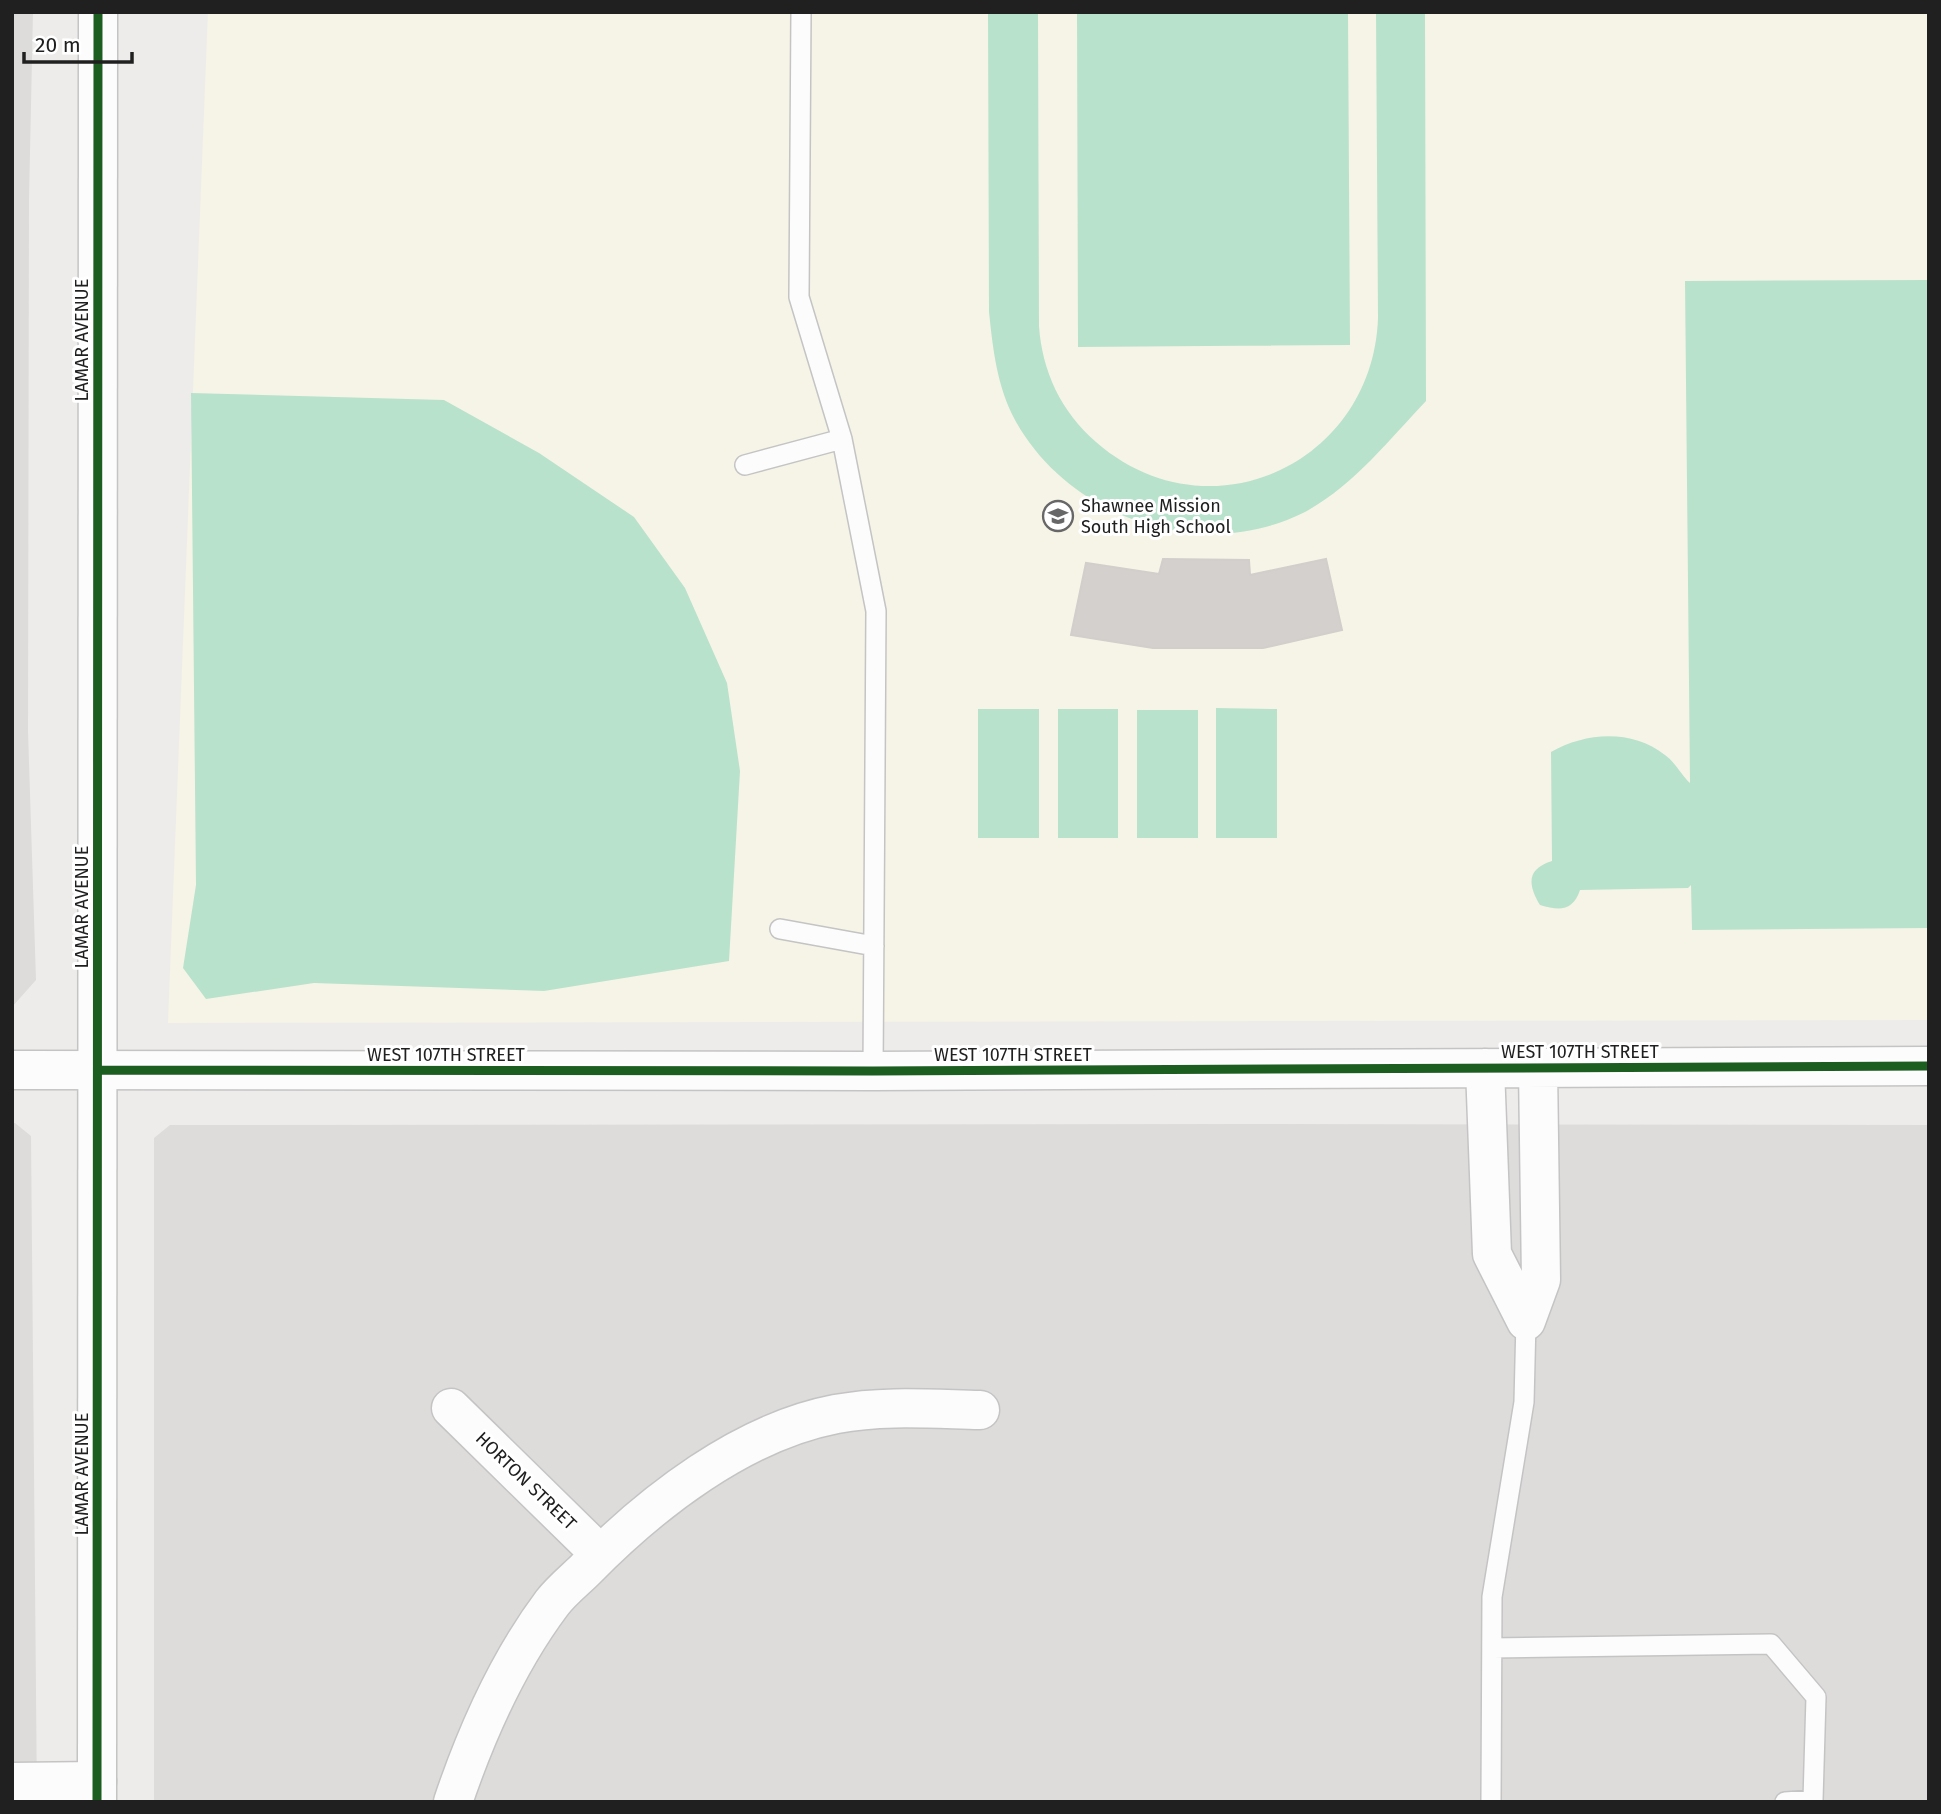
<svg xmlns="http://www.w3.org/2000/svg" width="1941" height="1814" font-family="'Fira Sans',sans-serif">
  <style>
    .residential { fill: #dddcdb }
    .education { fill: #f6f4e7 }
    .pitch { fill: #b8e2cc }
    .building { fill: #d3d0ce; stroke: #d1cecb; stroke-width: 2 }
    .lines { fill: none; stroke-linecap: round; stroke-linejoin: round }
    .service-casing { stroke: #c5c4c4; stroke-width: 22 }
    .minor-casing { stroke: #c5c4c4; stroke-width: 41 }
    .tertiary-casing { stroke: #c5c4c4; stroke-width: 41 }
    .service { stroke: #fcfcfc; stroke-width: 19 }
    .minor { stroke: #fcfcfc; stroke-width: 38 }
    .tertiary { stroke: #fcfcfc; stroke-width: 38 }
    .cycleway-casing { stroke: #fff; stroke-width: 13 }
    .cycleway { stroke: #1b5e20; stroke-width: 9 }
    .labels { text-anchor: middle; stroke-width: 6; stroke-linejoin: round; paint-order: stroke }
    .street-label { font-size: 18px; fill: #202020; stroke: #fff }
    .poi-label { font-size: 18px; fill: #202020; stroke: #fff; text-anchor: start }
  </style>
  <rect width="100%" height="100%" fill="#eeecea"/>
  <!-- residential -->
  <path class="residential" d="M12 12H33L29 199 28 731 36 980 12 1007Z
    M12 1123H15L31 1136 37 1802H12Z
    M1258 1124 1929 1125V1802H154V1138L170 1125Z"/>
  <!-- education -->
  <path class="education" d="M208 12H1929V1020L168 1023Z"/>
  <!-- pitch -->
  <path class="pitch" d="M988 12H1038L1039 326C1042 371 1061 412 1096 442 1208 540 1373 464 1378 318L1376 12H1425L1426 401C1389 440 1353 486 1305 512 1203 564 1069 519 1015 420 997 386 993 350 989 312Z
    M1077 12H1348L1350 345 1078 347Z
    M1929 280V928L1692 930 1691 885 1688 888 1580 890C1573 911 1560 911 1540 905 1528 885 1526 869 1552 861L1551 752C1586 732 1632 729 1665 755 1675 762 1682 776 1690 783L1685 281Z
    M191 393 444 400 539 453 634 517 685 588 727 683 740 771 729 961 544 991 314 983 206 999 183 968 196 885Z
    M1216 708 1277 709V838H1216Z
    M978 709H1039V838H978Z
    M1058 709H1118V838H1058Z
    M1137 710H1198V838H1137Z"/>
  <!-- building -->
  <path class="building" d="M1163 559 1249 560 1250 575 1326 559 1342 630 1263 648H1153L1071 635 1086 563 1159 574Z"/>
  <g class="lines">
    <!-- service casing -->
    <g class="service-casing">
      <path id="service" d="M801 12 799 297 842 439 876 611 873 1071
        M745 465 842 439
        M780 929 874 946
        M1492 1648 1771 1644 1816 1697 1813 1800 1785 1802
        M1491 1802 1492 1597 1524 1402 1526 1321"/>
    </g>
    <!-- minor casing -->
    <g class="minor-casing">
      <path id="minor" d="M1485 1068 1492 1254 1526 1321
        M12 1070 873 1071 1929 1066
        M1526 1321 1541 1280 1538 1068
        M451 1408 600 1554
        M12 1782 97 1781
        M453 1802C477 1731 507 1663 552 1603 562 1590 575 1580 586 1569 652 1502 742 1432 836 1414 883 1405 933 1409 980 1410"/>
    </g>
    <!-- tertiary casing -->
    <g class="tertiary-casing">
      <path id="tertiary" d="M97 1802 98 12"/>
    </g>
    <!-- service -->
    <use href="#service" class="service"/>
    <!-- minor -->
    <use href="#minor" class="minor"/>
    <!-- tertiary -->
    <use href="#tertiary" class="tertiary"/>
    <!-- cycleway casing -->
    <g class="cycleway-casing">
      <path id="cycleway" d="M98 1070 873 1071 1929 1066
        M97 1802 98 12"/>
    </g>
    <!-- cycleway -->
    <use href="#cycleway" class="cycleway"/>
  </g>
  <!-- icons -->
  <defs>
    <g id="school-ring" transform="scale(1.575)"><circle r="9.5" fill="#fff" stroke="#686767" stroke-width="1.5"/><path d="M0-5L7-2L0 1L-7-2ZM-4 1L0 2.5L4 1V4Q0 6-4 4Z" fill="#686767"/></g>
  </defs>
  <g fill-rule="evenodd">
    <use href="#school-ring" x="1058" y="516"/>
  </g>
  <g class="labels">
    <!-- street labels -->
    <g class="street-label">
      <text transform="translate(82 340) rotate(-90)" y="6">LAMAR AVENUE</text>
      <text transform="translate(82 907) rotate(-90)" y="6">LAMAR AVENUE</text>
      <text x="1580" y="1058">WEST 107TH STREET</text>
      <text x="446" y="1061">WEST 107TH STREET</text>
      <text x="1013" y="1061">WEST 107TH STREET</text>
      <text transform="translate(82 1474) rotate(-90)" y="6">LAMAR AVENUE</text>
      <text transform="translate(526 1481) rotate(44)" y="6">HORTON STREET</text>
    </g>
    <!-- poi labels -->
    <g class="poi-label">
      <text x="1081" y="512">Shawnee Mission<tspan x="1081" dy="21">South High School</tspan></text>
    </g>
  </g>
  <!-- border -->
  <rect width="1941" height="1814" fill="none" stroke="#202020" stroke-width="28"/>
  <!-- scale -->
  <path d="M24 52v10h108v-10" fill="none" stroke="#202020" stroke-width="3.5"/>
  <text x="35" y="52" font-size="21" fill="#202020" stroke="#ffffff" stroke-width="5" paint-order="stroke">20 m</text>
</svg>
